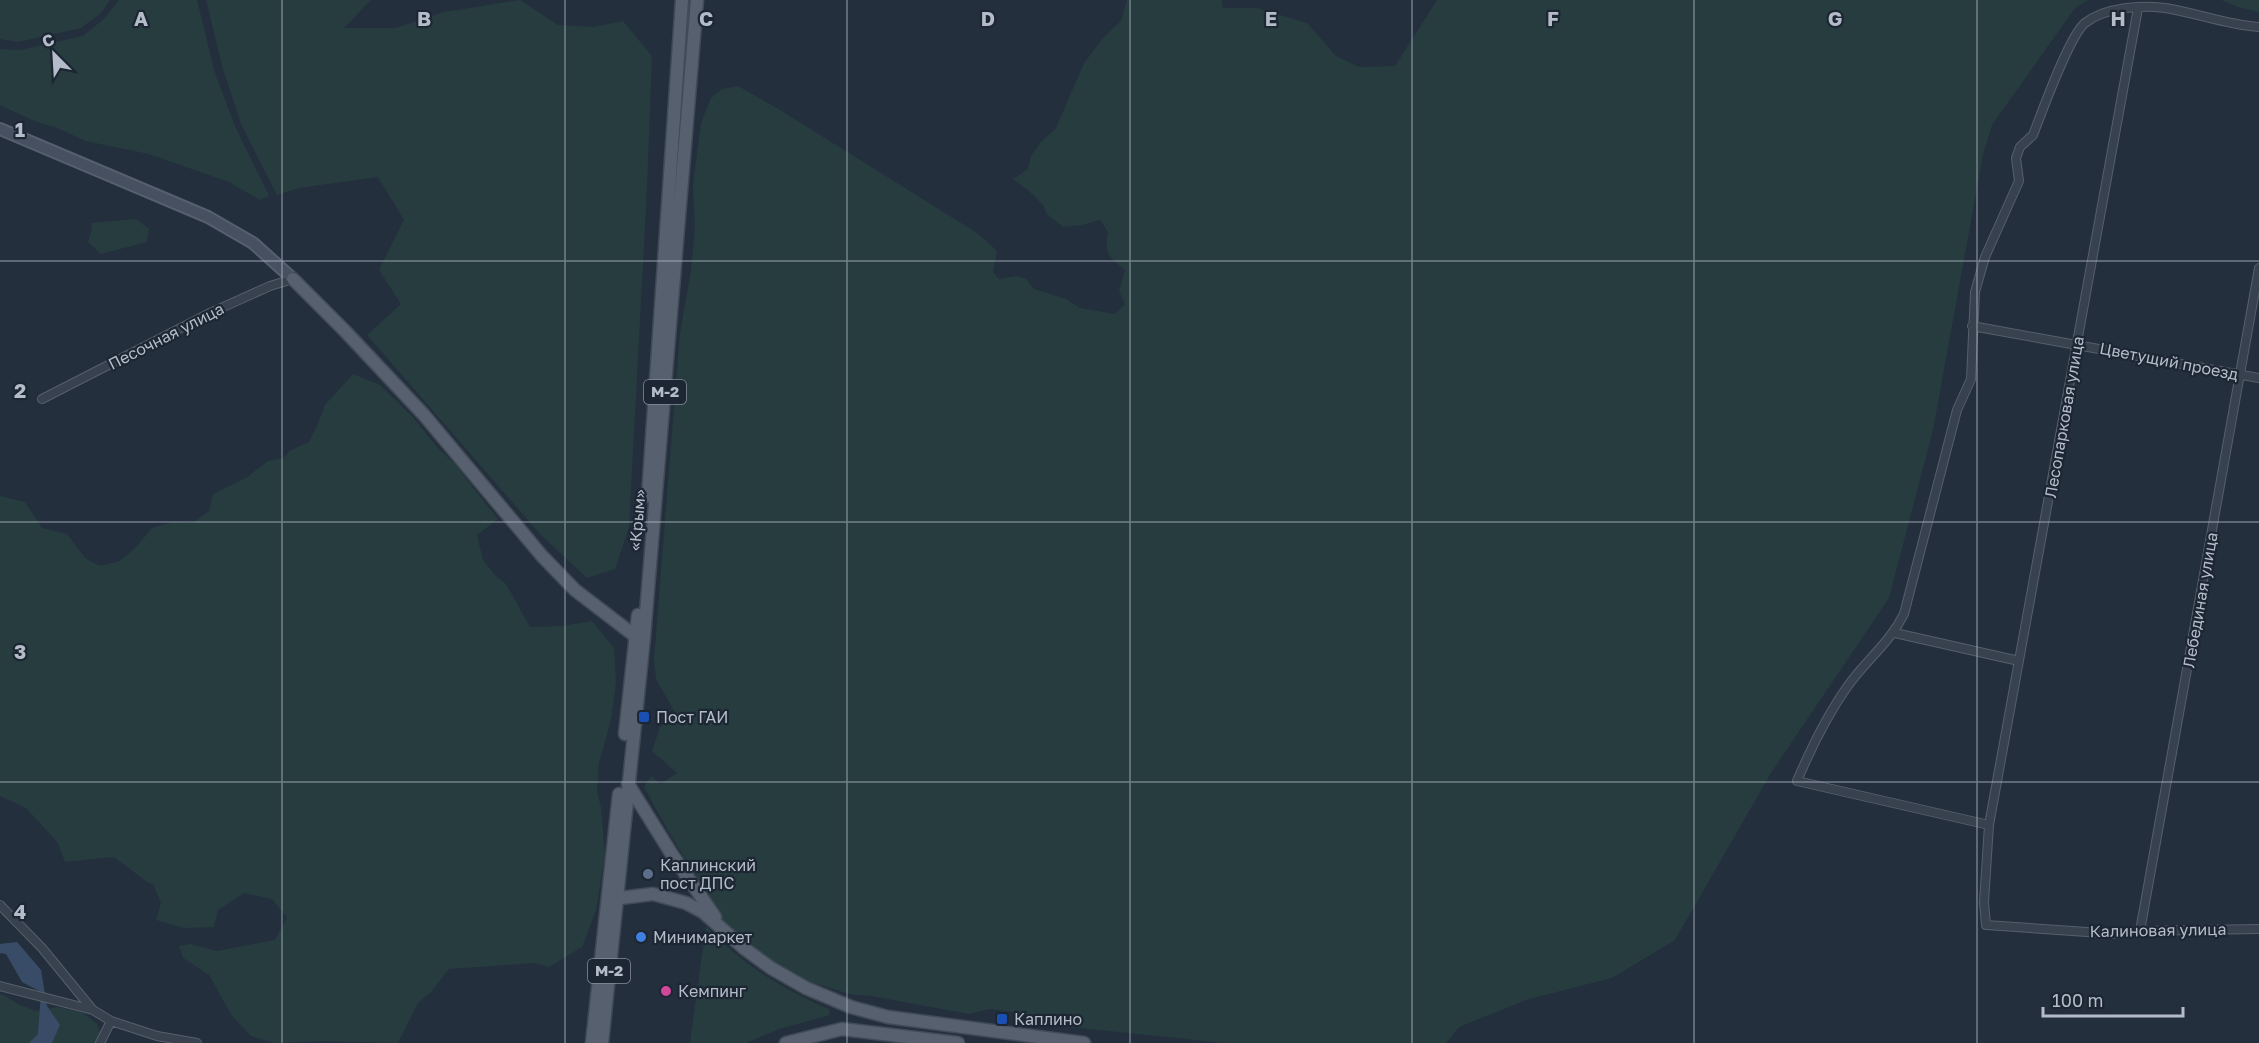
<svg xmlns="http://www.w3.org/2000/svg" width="2259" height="1043" font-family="'Golos Text',sans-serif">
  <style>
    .green { fill: #263c3f }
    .water { fill: #394c67 }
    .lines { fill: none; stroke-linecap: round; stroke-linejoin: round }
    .minor-casing { stroke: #565f6c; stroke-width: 10 }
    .secondary-casing { stroke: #565f6c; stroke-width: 14 }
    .primary-casing { stroke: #414a57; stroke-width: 15 }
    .minor { stroke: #38414e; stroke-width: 8 }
    .secondary { stroke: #465061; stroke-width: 10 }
    .primary { stroke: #56606e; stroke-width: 12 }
    .grid { fill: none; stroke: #b4bcc9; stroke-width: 1.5; stroke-opacity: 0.55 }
    .transit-dot { fill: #1a4fb4; stroke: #1d2633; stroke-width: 2 }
    .service-dot { fill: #5c6f8a; stroke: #1d2633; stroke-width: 2 }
    .shop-dot { fill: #3f7fe0; stroke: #1d2633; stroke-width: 2 }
    .hotel-dot { fill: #d1479c; stroke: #1d2633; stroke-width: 2 }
    .labels { text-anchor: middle; stroke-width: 4.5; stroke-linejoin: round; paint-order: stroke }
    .shield { fill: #1d2633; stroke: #878f9c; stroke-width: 1.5 }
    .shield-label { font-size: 15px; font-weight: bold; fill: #b4bcc9 }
    .street-label { font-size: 16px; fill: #b4bcc9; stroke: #1d2633 }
    .poi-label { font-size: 16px; fill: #b4bcc9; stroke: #1d2633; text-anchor: start }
    .grid-label { font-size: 20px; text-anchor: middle; font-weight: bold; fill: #b4bcc9; stroke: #1d2633; stroke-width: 4.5; stroke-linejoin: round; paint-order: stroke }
  </style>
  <rect width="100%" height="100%" fill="#242f3e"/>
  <!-- green -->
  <path class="green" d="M0 0H110L101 13 81 28 18 42 0 39Z
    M119 0H197L215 73 235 126 269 196 260 200 229 182 149 154 85 141 60 129 34 121 0 105V49L20 50 83 36 105 18Z
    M206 0H371L344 28H396L444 12 520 0 558 25 593 27 623 21 652 56 647 188 629 527 615 569 587 578 540 534 367 335 401 304 379 270 404 220 378 177 299 188 277 195 241 124 223 69Z
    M1127 0H1222L1223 8H1257L1307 23 1336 56 1359 67 1395 66 1437 0H2088L2075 8 1992 125 1983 155 1933 430 1889 598 1771 773 1675 940 1612 978 1529 999 1459 1027 1446 1043H1225L1030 1023 1018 1013 990 1009 969 1014 871 996 849 994 808 981 763 956 739 938 719 917 706 891 672 838 644 787 651 776 661 784 677 773 652 751 660 727 676 714 656 679 654 659 680 333 691 270 695 228 693 185 701 123 711 98 722 89 738 86 780 110 977 233 997 251 993 272 999 279 1017 276 1026 279 1034 289 1066 299 1080 308 1115 314 1125 304 1119 291 1125 270C1109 257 1104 254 1108 232L1100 220 1082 225 1063 227 1047 214 1043 205 1029 191 1013 179 1028 169 1031 156 1040 143 1056 128 1084 63 1104 37 1121 21Z
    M2221 0H2259V12L2238 7Z
    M136 219 149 229 147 242 101 254 88 242 92 230 91 223Z
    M353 374 380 385 412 416 436 446 454 463 498 519 477 535 483 560 495 575 506 584 530 627 562 626 592 621 614 648 616 682 611 720 599 763 597 792 601 807 605 855 596 910 582 947 549 967 535 963 449 969 431 992 418 1003 398 1043 321 1041 275 1043 251 1036 232 1016 209 975 183 958 179 946 190 944 217 951 275 940 287 918 272 899 244 893 218 910 214 927 184 928 156 920 161 903 153 884 147 882 114 857 65 862 58 843 26 808 0 796V496L25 502 42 528 67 534 85 558 100 566 120 561 136 547 152 528 173 522 193 523 209 511 213 494 246 478 268 461 284 458 289 451 309 442 317 426 325 405Z
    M706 926C740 963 782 989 829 1009L830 1015 779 1029 746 1043H690Z
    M2 994 20 1005 37 1011 58 1007 83 1013 97 1024 103 1038 99 1043H0V995Z"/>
  <!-- water -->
  <path class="water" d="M17 942 41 970 47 1006 60 1025 52 1043H29L38 1034 41 992 22 982 6 954 0 953V944Z"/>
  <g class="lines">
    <!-- minor casing -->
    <g class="minor-casing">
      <path id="minor" d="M2138 8 1989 825 1984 902 1986 925 2116 934 2140 931 2259 929
        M1972 326 2259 378
        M42 399 210 313 270 286 293 279
        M1895 633 2019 661
        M1989 825 1797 781C1811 748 1826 717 1847 687 1865 661 1889 644 1904 614L1957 410 1971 379 1975 292 1985 257 2019 181 2016 158 2020 147 2033 135C2042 112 2069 36 2085 23 2105 7 2140 5 2165 8 2197 13 2227 25 2259 27
        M0 905 42 948 92 1009
        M2140 931 2259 268
        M0 986 93 1010 111 1021 157 1036 197 1043
        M100 1043 111 1021"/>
    </g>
    <!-- secondary casing -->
    <g class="secondary-casing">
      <path id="secondary" d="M0 129 208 217 253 243 293 279"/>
    </g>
    <!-- primary casing -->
    <g class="primary-casing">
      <path id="primary" d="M293 279 345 331 424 415 542 556 575 590 635 636H640
        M648 496 682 0
        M625 734 638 615
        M628 784 671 853 715 917
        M612 899 653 894 686 903 703 912 745 949 771 968 806 988 851 1007 888 1017 1084 1043
        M592 1043 619 794
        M602 1043 644 637 697 0
        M786 1043 842 1029 958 1043"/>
    </g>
    <!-- minor -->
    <use href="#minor" class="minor"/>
    <!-- secondary -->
    <use href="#secondary" class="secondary"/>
    <!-- primary -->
    <use href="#primary" class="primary"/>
  </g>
  <!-- grid -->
  <path class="grid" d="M282 0V1043M565 0V1043M847 0V1043M1130 0V1043M1412 0V1043M1694 0V1043M1977 0V1043M0 261H2259M0 522H2259M0 782H2259"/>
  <!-- markers -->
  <g class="transit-dot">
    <rect x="638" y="711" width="12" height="12" rx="3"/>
    <rect x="996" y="1013" width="12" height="12" rx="3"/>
  </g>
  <circle class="service-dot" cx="648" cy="874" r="6"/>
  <circle class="shop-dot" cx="641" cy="937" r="6"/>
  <circle class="hotel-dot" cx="666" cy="991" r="6"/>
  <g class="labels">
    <!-- shield labels -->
    <g class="shield">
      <rect x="644" y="380" width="42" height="24" rx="4.5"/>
      <rect x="588" y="959" width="42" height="24" rx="4.5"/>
    </g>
    <g class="shield-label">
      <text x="665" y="397">М-2</text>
      <text x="609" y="976">М-2</text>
    </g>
    <!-- street labels -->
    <g class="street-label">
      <text transform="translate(166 336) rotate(-27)" y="6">Песочная улица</text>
      <text transform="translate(2169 361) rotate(11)" y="6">Цветущий проезд</text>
      <text transform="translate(2064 417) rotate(-80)" y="6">Лесопарковая улица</text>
      <text transform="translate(637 520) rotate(-85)" y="6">«Крым»</text>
      <text transform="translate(2200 600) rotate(-80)" y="6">Лебединая улица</text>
      <text transform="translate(2158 930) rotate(-1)" y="6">Калиновая улица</text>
    </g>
    <!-- poi labels -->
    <g class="poi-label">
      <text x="656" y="723">Пост ГАИ</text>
      <text x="660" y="871">Каплинский<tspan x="660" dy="18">пост ДПС</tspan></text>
      <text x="653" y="943">Минимаркет</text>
      <text x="678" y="997">Кемпинг</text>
      <text x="1014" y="1025">Каплино</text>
    </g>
  </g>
  <g class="grid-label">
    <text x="141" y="26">A</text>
    <text x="424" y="26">B</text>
    <text x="706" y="26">C</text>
    <text x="988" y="26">D</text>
    <text x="1271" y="26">E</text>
    <text x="1553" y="26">F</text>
    <text x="1835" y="26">G</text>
    <text x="2118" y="26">H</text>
    <text x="20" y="137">1</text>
    <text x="20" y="398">2</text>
    <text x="20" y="659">3</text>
    <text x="20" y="919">4</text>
  </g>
  <!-- north arrow -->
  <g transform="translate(54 54) rotate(336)" stroke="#1d2633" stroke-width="4.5" paint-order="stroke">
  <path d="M0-4.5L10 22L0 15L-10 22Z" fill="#b4bcc9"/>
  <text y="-9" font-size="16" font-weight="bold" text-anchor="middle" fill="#b4bcc9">С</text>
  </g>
  <!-- scale -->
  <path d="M2043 1007v9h140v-9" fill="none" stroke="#b4bcc9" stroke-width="3"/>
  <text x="2052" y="1007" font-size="18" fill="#b4bcc9" stroke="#1d2633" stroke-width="4.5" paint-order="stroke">100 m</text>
</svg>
